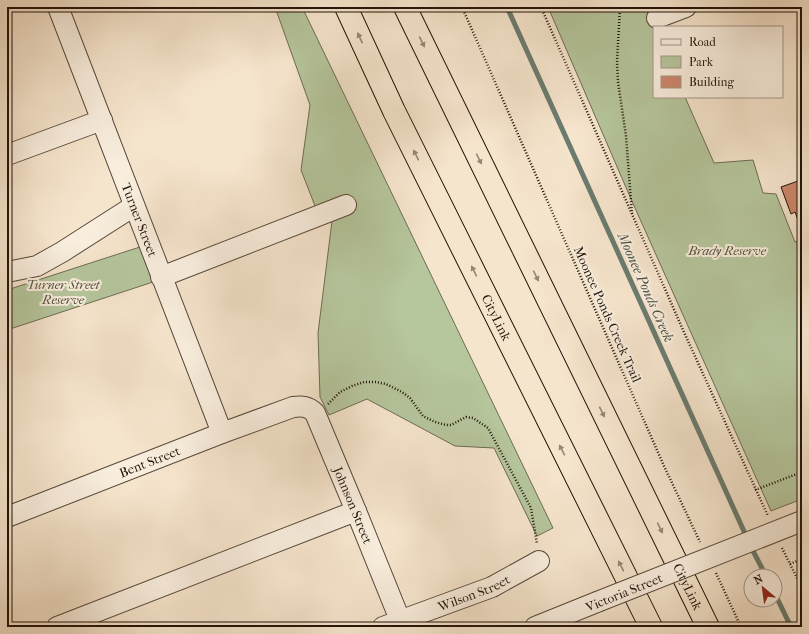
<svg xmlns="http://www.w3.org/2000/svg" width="809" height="634" font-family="'IM FELL French Canon',serif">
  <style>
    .green { fill: #b6c69d; stroke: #6c6c53 }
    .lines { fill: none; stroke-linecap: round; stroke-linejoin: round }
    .stream { stroke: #6b7b6f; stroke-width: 5 }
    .building { fill: #cd876d; stroke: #211309 }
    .minor-casing { stroke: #56483a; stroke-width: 22 }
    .highway-casing { stroke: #211309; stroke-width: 24 }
    .path { stroke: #211309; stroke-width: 2.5; stroke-dasharray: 1 2; stroke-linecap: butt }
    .minor { stroke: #f9eede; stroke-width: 20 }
    .highway { stroke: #f6e5cd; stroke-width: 22 }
    .minor-bridge-casing { stroke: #56483a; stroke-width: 22; stroke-linecap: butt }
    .minor-bridge { stroke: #f9eede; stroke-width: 20 }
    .oneway { fill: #968675 }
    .labels { text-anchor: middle; stroke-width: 4; stroke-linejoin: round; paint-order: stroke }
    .street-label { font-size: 13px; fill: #211309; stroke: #f9eede }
    .park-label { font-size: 13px; font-style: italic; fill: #55523d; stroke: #f9eede }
    .water-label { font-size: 14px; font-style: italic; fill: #4c5044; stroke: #f9eede }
  </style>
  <rect width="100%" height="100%" fill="#f6e5cd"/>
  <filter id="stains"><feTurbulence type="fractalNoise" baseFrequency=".005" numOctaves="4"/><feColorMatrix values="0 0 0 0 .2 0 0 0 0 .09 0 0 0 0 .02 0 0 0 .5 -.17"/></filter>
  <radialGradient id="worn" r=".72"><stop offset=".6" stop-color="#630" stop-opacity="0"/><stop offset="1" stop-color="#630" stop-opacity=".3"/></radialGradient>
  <!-- green -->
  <path class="green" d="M275 7H302L553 528 537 536 494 448 455 446 367 399 329 415 320 397 318 333 332 221 322 224 301 170 310 105Z
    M548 7H646L654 28V97H685L714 163 753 160 763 193 776 194 795 242 802 240V499L771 511 631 199Z
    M143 246 156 281 7 330V290Z"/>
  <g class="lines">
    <!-- stream -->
    <path class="stream" d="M507 7 747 538
      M750 545 766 576
      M775 594 791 627"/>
  </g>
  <!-- building -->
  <path class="building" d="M801 180 802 219 798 220 795 212 791 214 781 187Z"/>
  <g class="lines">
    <!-- minor casing -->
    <g class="minor-casing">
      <g id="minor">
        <path id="s1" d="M58 7 222 433"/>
        <path d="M657 18 686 7"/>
        <path d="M7 155 102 120"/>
        <path d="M7 272 37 266 62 252 134 206"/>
        <path d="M161 277 346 205"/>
        <path id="s2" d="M7 517 222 433 293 407C302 406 308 406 315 413L356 511 400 620"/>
        <path d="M57 627 356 511"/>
        <path id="s3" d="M383 627 492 587 539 561"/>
        <path d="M535 627 597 602"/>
      </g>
    </g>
    <!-- highway casing -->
    <g class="highway-casing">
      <g id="highway">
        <path id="s4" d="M346 7 394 111 651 627"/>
        <path id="s5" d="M405 7 708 627"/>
      </g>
    </g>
    <!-- path -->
    <path class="path" d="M462 7 664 466 700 542
      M541 7 683 330 768 516
      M620 7 617 62 618 82 626 136 632 214
      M328 404 340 392 352 386 364 382H376L386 384 402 392 410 398 423 416 435 422 446 425H451L466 417 473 418 488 428 531 508 537 544
      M755 490 802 472
      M782 548 802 588
      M790 564 802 559
      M716 573 741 627"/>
    <!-- minor -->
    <use href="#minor" class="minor"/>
    <!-- highway -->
    <use href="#highway" class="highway"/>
    <!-- minor-bridge casing -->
    <g class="minor-bridge-casing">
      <path id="minor-bridge" d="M597 602 802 521"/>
    </g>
    <!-- minor-bridge -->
    <use href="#minor-bridge" class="minor-bridge"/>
  </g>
  <!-- one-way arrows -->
  <defs><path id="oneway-solid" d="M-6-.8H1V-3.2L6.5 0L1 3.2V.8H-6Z"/></defs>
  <g class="oneway">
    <use href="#oneway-solid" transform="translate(360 38) rotate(-115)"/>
    <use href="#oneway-solid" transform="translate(422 42) rotate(64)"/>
    <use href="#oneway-solid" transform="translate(416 155) rotate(-116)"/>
    <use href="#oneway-solid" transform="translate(479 159) rotate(64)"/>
    <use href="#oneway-solid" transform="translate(474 271) rotate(-116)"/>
    <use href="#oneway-solid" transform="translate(536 276) rotate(64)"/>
    <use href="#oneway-solid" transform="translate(602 412) rotate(64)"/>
    <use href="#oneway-solid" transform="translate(562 450) rotate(-117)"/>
    <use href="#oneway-solid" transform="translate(660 528) rotate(64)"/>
    <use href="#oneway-solid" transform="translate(621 566) rotate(-117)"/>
  </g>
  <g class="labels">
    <!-- street labels -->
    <g class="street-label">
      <text dy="5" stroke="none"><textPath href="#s1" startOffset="228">Turner Street</textPath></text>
      <text transform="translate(608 314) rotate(66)" y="5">Moonee Ponds Creek Trail</text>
      <text dy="5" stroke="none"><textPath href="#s4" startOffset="345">CityLink</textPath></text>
      <text dy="5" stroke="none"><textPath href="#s2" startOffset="153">Bent Street</textPath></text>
      <text dy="5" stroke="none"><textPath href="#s2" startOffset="430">Johnson Street</textPath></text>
      <text dy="5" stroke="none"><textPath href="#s5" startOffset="645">CityLink</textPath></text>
      <text dy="5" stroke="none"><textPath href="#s3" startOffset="97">Wilson Street</textPath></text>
      <text transform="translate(624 592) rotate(-22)" y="5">Victoria Street</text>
    </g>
    <!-- park labels -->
    <g class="park-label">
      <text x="727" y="255">Brady Reserve</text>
      <text x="63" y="289">Turner Street<tspan x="63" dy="15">Reserve</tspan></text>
    </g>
    <!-- water labels -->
    <g class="water-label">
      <text transform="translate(646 287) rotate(66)" y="5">Moonee Ponds Creek</text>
    </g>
  </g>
  <!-- margin -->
  <rect width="809" height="634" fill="none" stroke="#f6e5cd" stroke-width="24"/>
  <rect x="8" y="8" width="793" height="618" fill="none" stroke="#211309" stroke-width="2"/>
  <rect x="12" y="12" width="785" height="610" fill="none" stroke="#211309"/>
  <!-- legend -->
  <rect x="653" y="26" width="130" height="72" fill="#f9eede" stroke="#a39689"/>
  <rect x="661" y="39" width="20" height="6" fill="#f9eede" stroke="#a39689"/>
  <text x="689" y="46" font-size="12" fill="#211309">Road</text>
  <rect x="661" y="56" width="20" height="12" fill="#b6c69d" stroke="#a39689"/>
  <text x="689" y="66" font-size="12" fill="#211309">Park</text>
  <rect x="661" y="76" width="20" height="12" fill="#cd876d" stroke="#a39689"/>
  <text x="689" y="86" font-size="12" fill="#211309">Building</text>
  <!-- north arrow -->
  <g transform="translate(763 588) rotate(331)"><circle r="19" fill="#f9eede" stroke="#a39689"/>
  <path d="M0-3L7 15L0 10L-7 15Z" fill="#8f2418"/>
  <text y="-6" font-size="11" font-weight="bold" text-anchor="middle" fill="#211309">N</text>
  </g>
  <rect width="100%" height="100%" filter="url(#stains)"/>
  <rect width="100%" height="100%" fill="url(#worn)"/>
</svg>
